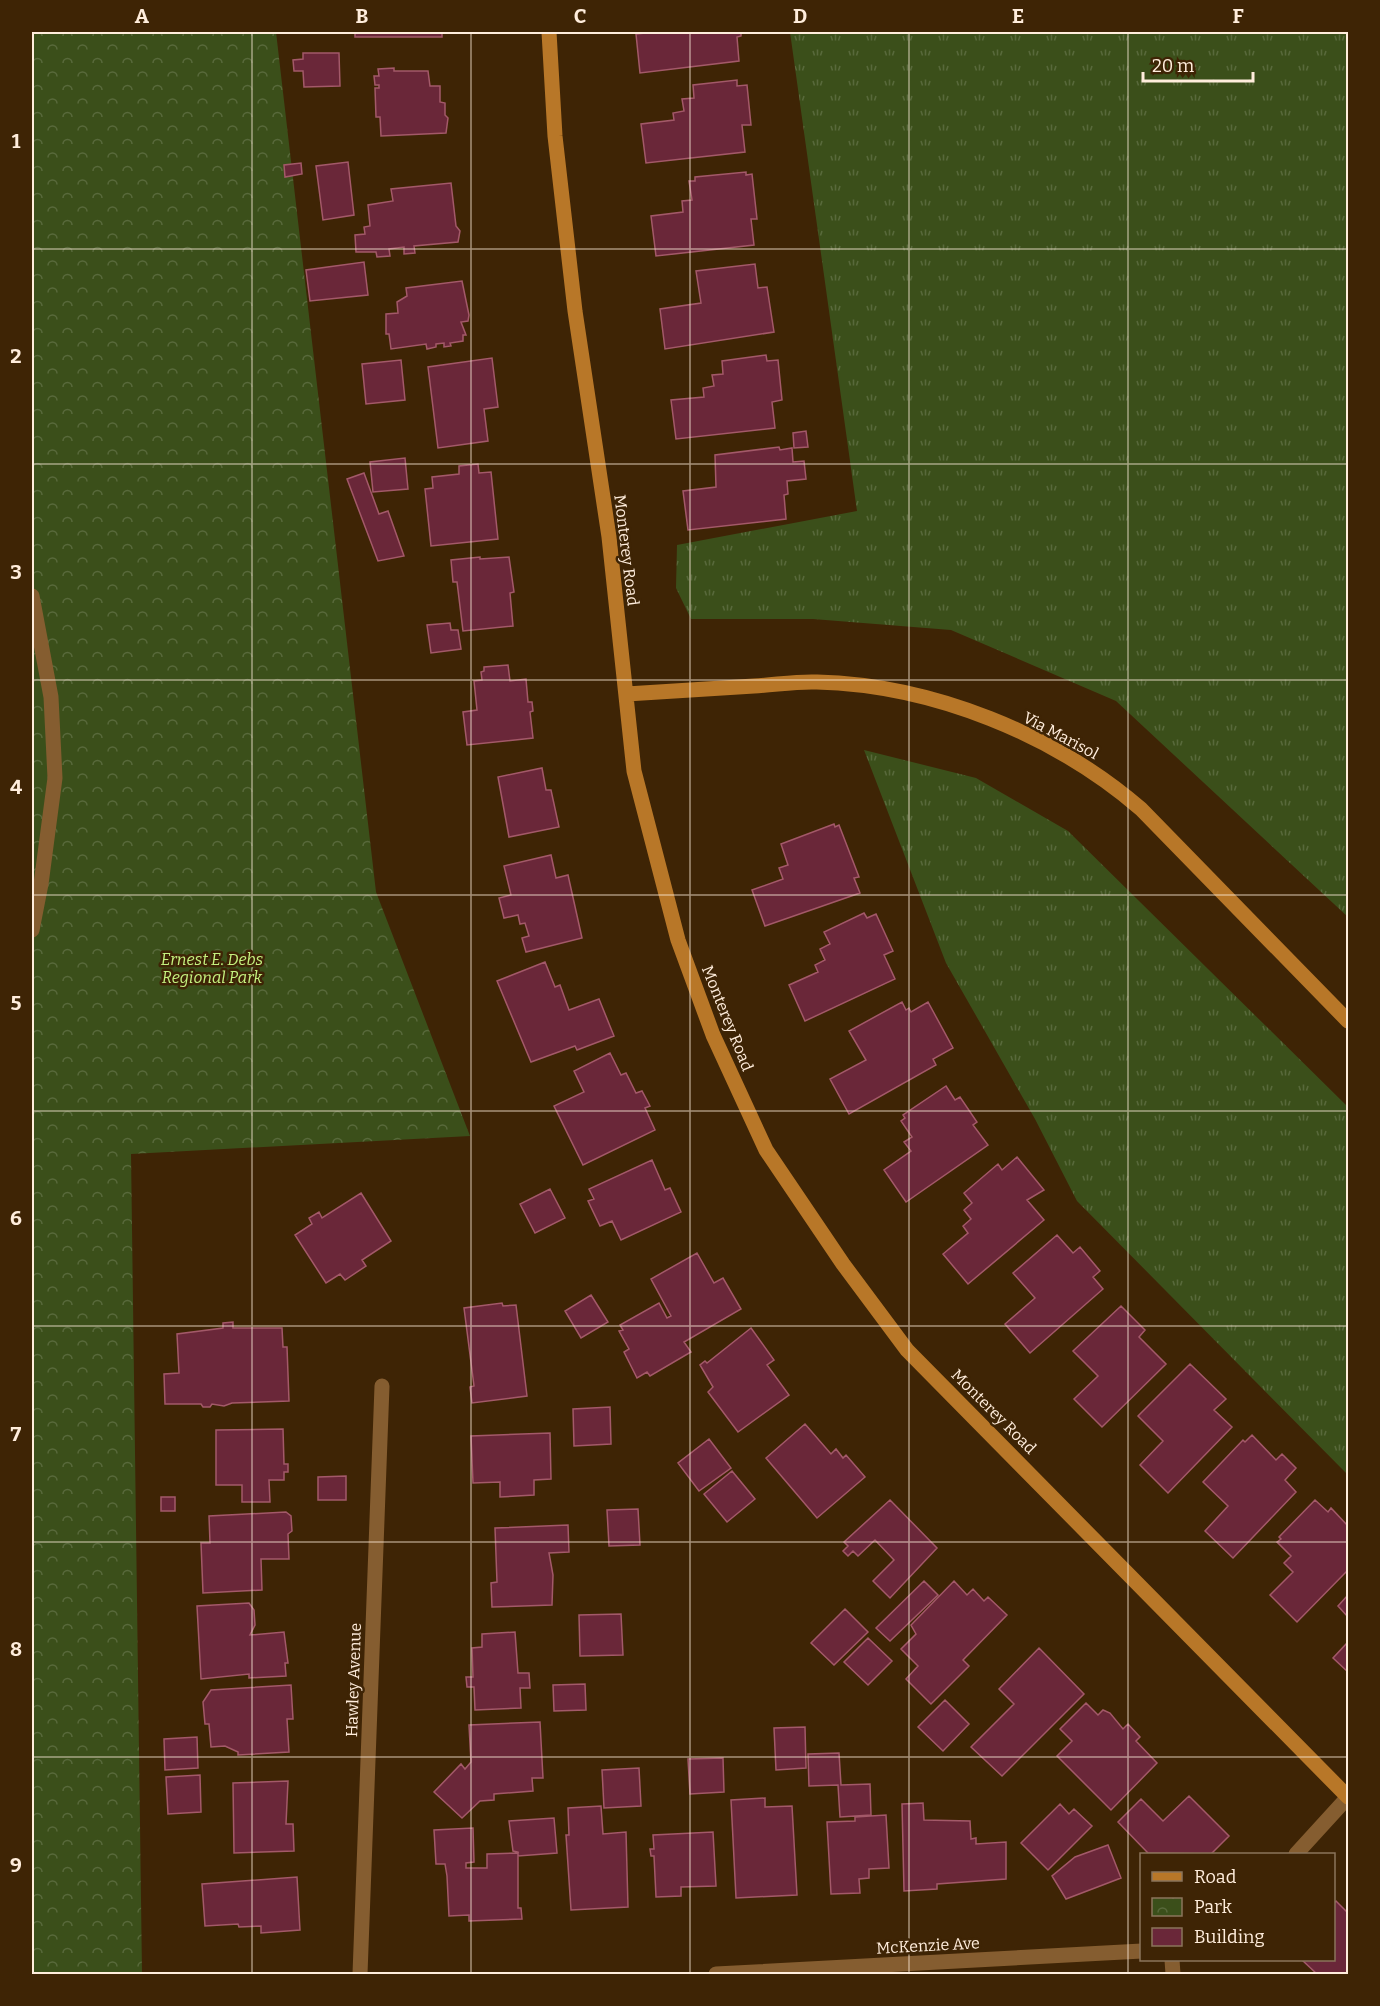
<svg xmlns="http://www.w3.org/2000/svg" width="1380" height="2006" font-family="Bitter,serif">
  <style>
    .grass { fill: url(#grass-tufts) }
    .park { fill: url(#park-crowns) }
    .building { fill: #6a2739; stroke: #a35969; stroke-width: 1.5 }
    .lines { fill: none; stroke-linecap: round; stroke-linejoin: round }
    .street { stroke: #855d30; stroke-width: 15 }
    .secondary { stroke: #b87728; stroke-width: 15 }
    .grid { fill: none; stroke: #ffeddc; stroke-width: 1.5; stroke-opacity: 0.55 }
    .labels { text-anchor: middle; stroke-width: 5; stroke-linejoin: round; paint-order: stroke }
    .street-label { font-size: 16px; fill: #ffeddc; stroke: #3e2405 }
    .park-label { font-size: 16px; font-style: italic; fill: #c5f280; stroke: #3e2405 }
    .neatline { fill: none; stroke: #ffeddc; stroke-width: 2 }
    .grid-label { font-size: 20px; text-anchor: middle; font-weight: bold; fill: #ffeddc }
  </style>
  <defs>
    <pattern id="grass-tufts" width="24" height="20" patternUnits="userSpaceOnUse" patternTransform="scale(1.5)"><rect width="24" height="20" fill="#3b4f1a"/><path d="M3 7l-1-3M5 7V3M7 7l1-3M15 17l-1-3M17 17v-4M19 17l1-3" fill="none" stroke="#58693b"/></pattern>
    <pattern id="park-crowns" width="20" height="18" patternUnits="userSpaceOnUse" patternTransform="scale(1.5)"><rect width="20" height="18" fill="#3b4f1a"/><path d="M2 6a3 3 0 1 1 6 0M12 15a3 3 0 1 1 6 0" fill="none" stroke="#58693b"/></pattern>
  </defs>
  <rect width="100%" height="100%" fill="#3e2405"/>
  <!-- grass -->
  <path class="grass" d="M790 32H1348V917L1116 701 951 630 813 619H691L676 588 677 545 857 511Z
    M864 750 976 778 1068 831 1348 1107V1475L1077 1201 1035 1119 946 963Z"/>
  <!-- park -->
  <path class="park" d="M32 32H276L376 892 470 1136 131 1154 142 1974H32Z"/>
  <!-- building -->
  <path class="building" d="M355 32H442V37H355Z
    M655 32H741V36L737 37 739 61 640 73 636 34Z
    M303 53H339L340 86 304 87 303 71H294L293 60 303 59Z
    M394 68V71H428L430 86H440V102L445 103V115L448 118 446 133 381 136 380 117H376L375 88H379V85H375L374 76H379L378 69Z
    M737 80V86L747 85 751 125H742L745 152 646 163 641 124 674 120 673 113 684 111 682 99 694 98 693 85Z
    M348 162 354 215 323 220 316 166Z
    M301 163 302 174 285 177 284 165Z
    M746 172V175L752 174 757 219H751L754 245 656 256 651 216 683 212 682 201 692 200 689 181H695V177Z
    M451 183 456 226 460 231 458 242 414 246 415 253 404 254V247L389 249 390 256 377 257 376 252H356L355 235 365 234 364 227 370 226 368 205 393 201 391 189Z
    M364 262 368 295 310 301 306 270Z
    M755 264 758 288 767 287 774 332 665 349 660 309 701 303 696 271Z
    M462 281 469 315 468 321 461 322 466 335H463V341L450 343 451 346 444 347V343L436 344V347L427 349 426 344 391 349 389 334H386V314L398 313 397 302 407 296 406 288Z
    M766 355 767 361 778 360 782 400 772 402 775 428 676 439 671 400 704 397 703 388 714 386 712 375 723 374 722 361Z
    M492 358 498 407 484 409 488 441 438 448 428 367Z
    M401 360 405 400 366 404 362 364Z
    M806 431 808 447 794 448 793 433Z
    M779 447 780 450 792 448 793 462 804 461 806 479 787 481 788 494 784 495 786 519 688 530 683 491 716 487 715 455Z
    M405 458 408 489 373 492 370 462Z
    M478 464 479 473 491 472 498 539 431 546 425 489 433 488 432 477 459 474V466Z
    M364 473 379 514 388 511 404 556 378 561 347 479Z
    M480 557V559L509 557 514 592 510 593 513 626 463 631 457 582H453L451 560Z
    M450 623 451 630H458L461 649 431 653 427 625Z
    M508 665 510 681 526 679 528 702H532L533 711 530 712 533 738 467 745 463 712 477 710 474 681 482 680 481 672 484 671V667Z
    M542 768 546 790H551L559 827 509 837 498 777Z
    M834 824 835 827 839 825 859 877 854 878 860 893 765 926 752 890 783 879 779 868 788 865 781 844Z
    M551 855 556 878 568 875 582 938 526 952 522 938 529 936 525 923 520 924 518 915 504 918 499 898 511 895 504 866Z
    M864 913 867 918 876 914 893 951 884 955 895 979 805 1021 789 985 818 972 815 965 825 960 820 949 830 944 824 932Z
    M545 962 555 987 560 985 569 1010 599 999 614 1036 577 1050 575 1046 531 1062 497 981Z
    M902 1002 906 1010 909 1008 911 1012 928 1002 953 1048 933 1059 936 1065 849 1114 830 1079 866 1060 849 1031Z
    M610 1053 621 1075 626 1073 636 1093 642 1091 650 1106 645 1108 655 1130 583 1165 554 1106 584 1092 574 1071Z
    M946 1086 955 1100 960 1097 977 1122 973 1125 988 1145 906 1202 884 1170 911 1151 904 1142 912 1137 901 1121 905 1118 903 1115Z
    M1017 1157 1044 1190 1027 1200 1044 1220 968 1284 943 1254 968 1233 963 1226 971 1219 964 1210 972 1203 964 1193 998 1164 1002 1170Z
    M652 1160 665 1190 670 1188 681 1212 621 1240 612 1221 600 1226 588 1201 594 1199 589 1189Z
    M550 1189 565 1218 535 1233 520 1204Z
    M361 1193 391 1241 362 1260 366 1266 345 1280 340 1274 326 1283 295 1235 312 1224 309 1218 319 1212 322 1218Z
    M1057 1235 1073 1253 1080 1247 1100 1271 1093 1277 1103 1289 1030 1353 1005 1324 1035 1298 1013 1273Z
    M697 1253 714 1283 723 1278 741 1309 684 1342 691 1352 650 1376 647 1372 637 1378 624 1352 629 1349 619 1331 623 1330 620 1325 659 1303 667 1318 671 1316 651 1279Z
    M591 1295 608 1322 581 1338 565 1311Z
    M502 1303 503 1306 516 1305 527 1396 472 1403 470 1387 474 1386 464 1308Z
    M1121 1306 1145 1330 1139 1337 1166 1364 1102 1427 1074 1399 1098 1376 1073 1351Z
    M233 1322V1328H282L283 1347H287L289 1401 232 1403 224 1406 212 1404 210 1407H203L201 1404H165L164 1374 179 1373 177 1334 223 1328V1323Z
    M751 1328 774 1360 767 1365 789 1395 738 1432 708 1392 713 1387 700 1365 705 1361 707 1363Z
    M1190 1364 1226 1399 1214 1410 1232 1427 1168 1493 1140 1465 1163 1441 1138 1416Z
    M610 1407 611 1444 574 1446 573 1409Z
    M805 1424 831 1454 836 1449 843 1458 846 1455 865 1477 817 1518 766 1458Z
    M283 1429 284 1464H288V1472H284V1480H269L270 1502H242V1485H216V1430Z
    M550 1433 551 1479 534 1480V1495L500 1497V1482L473 1483 471 1436Z
    M1252 1435 1276 1460 1282 1454 1296 1468 1285 1480 1296 1492 1233 1558 1205 1531 1228 1506 1203 1482 1243 1440 1245 1442Z
    M709 1439 731 1468 699 1491 678 1463Z
    M732 1471 755 1499 727 1522 704 1494Z
    M346 1476V1500H318V1477Z
    M161 1497H175V1511H161Z
    M890 1500 937 1548 890 1598 873 1581 894 1560 875 1540 858 1556 853 1551 848 1556 843 1551 848 1546 844 1542Z
    M1315 1500 1328 1512 1331 1508 1348 1526V1570L1297 1622 1270 1595 1293 1572 1284 1563 1291 1556 1277 1542 1281 1539 1279 1537Z
    M638 1509 640 1545 609 1546 607 1510Z
    M286 1512 291 1516 292 1531 288 1534 289 1559H261L262 1590 203 1593 201 1543H210L209 1516Z
    M568 1525 569 1552 549 1553 553 1575 552 1605 492 1607 491 1583 497 1582 495 1528Z
    M924 1581 938 1595 890 1641 876 1628Z
    M954 1581 967 1595 973 1589 984 1601 988 1597 1007 1615 963 1660 969 1666 931 1704 906 1679 918 1666 901 1649 916 1634 911 1625Z
    M1348 1595V1617L1338 1606Z
    M249 1603 254 1610 255 1625 250 1635 284 1632 288 1663H285L286 1676 249 1678V1674L201 1679 197 1606Z
    M845 1609 868 1632 834 1665 811 1643Z
    M621 1614 623 1655 580 1656 579 1615Z
    M515 1632 518 1673H529L530 1688H520L521 1708 475 1710 474 1687H467L466 1677H473L472 1648 482 1647V1634Z
    M868 1638 892 1661 868 1685 844 1662Z
    M1348 1642V1672L1333 1658Z
    M1039 1648 1084 1694 1002 1776 971 1747 1014 1704 999 1689Z
    M585 1684 586 1710 554 1711 553 1685Z
    M291 1685 293 1719H287L289 1752 238 1755V1752L225 1746 211 1747 209 1724H205L203 1702 211 1690Z
    M945 1700 969 1724 943 1751 918 1727Z
    M1086 1703 1098 1715 1103 1710 1110 1713 1123 1729 1128 1724 1140 1737 1136 1741 1157 1763 1111 1810 1057 1756 1072 1741 1060 1729Z
    M540 1722 543 1778H532L533 1791 494 1794V1800L480 1801 462 1818 434 1792 461 1764 465 1769 471 1762 469 1725Z
    M805 1727 806 1768 776 1770 774 1728Z
    M197 1737 198 1768 165 1770 164 1739Z
    M839 1753 841 1785 870 1784 871 1815 840 1817 838 1785 809 1786 808 1754Z
    M723 1758 724 1792 690 1794 688 1759Z
    M639 1768 641 1806 604 1808 602 1770Z
    M200 1775 201 1812 168 1814 166 1777Z
    M288 1781 286 1824H293L294 1851 234 1853 233 1783Z
    M1189 1796 1229 1836 1211 1854 1148 1853 1118 1822 1141 1799 1163 1821Z
    M765 1798V1807L792 1806 797 1895 736 1898 731 1800Z
    M923 1803 924 1820 970 1821 971 1839 976 1838V1844L1006 1842V1879L937 1884V1889L904 1891 902 1804Z
    M1060 1804 1069 1814 1074 1809 1092 1826 1048 1870 1021 1843Z
    M601 1806 603 1834 626 1832 628 1907 571 1910 566 1835H569L568 1808Z
    M886 1815 889 1868 869 1869V1878L859 1879 860 1893 831 1894 827 1822 855 1821V1817Z
    M554 1818 557 1853 518 1856V1852L513 1851 509 1821Z
    M473 1828 474 1862 466 1863V1868H487V1854L518 1853V1908H521L522 1919 469 1921V1915L449 1916 447 1876 445 1864H436L434 1830Z
    M713 1832 716 1886 681 1887V1896L656 1897 654 1856H651L650 1849H654L653 1835Z
    M1108 1845 1121 1878 1066 1899 1052 1876 1075 1857Z
    M297 1877 300 1930 261 1933V1926L239 1927 238 1924 205 1926 202 1884Z
    M1336 1901 1348 1913V1974H1317L1302 1960H1334V1903Z"/>
  <g class="lines">
    <!-- street -->
    <path class="street" d="M32 596 51 697 55 778 41 884 32 930
      M1296 1854 1348 1797
      M1172 1960 1173 1974
      M360 1974 382 1386
      M716 1974 1142 1951"/>
    <!-- secondary -->
    <path class="secondary" d="M549 32 555 136 575 311 609 537 634 771 678 940 713 1035 766 1150 843 1264 907 1350 1348 1797
      M627 694C669 691 711 689 754 686 775 685 796 681 817 682 933 685 1054 734 1141 809L1348 1021"/>
  </g>
  <!-- grid -->
  <path class="grid" d="M252 32V1974M471 32V1974M690 32V1974M909 32V1974M1128 32V1974M32 249H1348M32 464H1348M32 680H1348M32 895H1348M32 1111H1348M32 1326H1348M32 1542H1348M32 1757H1348"/>
  <g class="labels">
    <!-- street labels -->
    <g class="street-label">
      <text transform="translate(627 550) rotate(83)" y="6">Monterey Road</text>
      <text transform="translate(1061 735) rotate(28)" y="6">Via Marisol</text>
      <text transform="translate(728 1018) rotate(68)" y="6">Monterey Road</text>
      <text transform="translate(994 1411) rotate(45)" y="6">Monterey Road</text>
      <text transform="translate(353 1680) rotate(-88)" y="6">Hawley Avenue</text>
      <text transform="translate(928 1945) rotate(-3)" y="6">McKenzie Ave</text>
    </g>
    <!-- park labels -->
    <g class="park-label">
      <text x="212" y="965">Ernest E. Debs<tspan x="212" dy="18">Regional Park</tspan></text>
    </g>
  </g>
  <!-- border -->
  <rect width="1380" height="2006" fill="none" stroke="#3e2405" stroke-width="66"/>
  <!-- legend -->
  <rect x="1140" y="1853" width="195" height="108" fill="#3e2405" stroke="#8b745b" stroke-width="1.5"/>
  <rect x="1152" y="1872" width="30" height="9" fill="#b87728" stroke="#8b745b" stroke-width="1.5"/>
  <text x="1194" y="1883" font-size="18" fill="#ffeddc">Road</text>
  <rect x="1152" y="1898" width="30" height="18" fill="url(#park-crowns)" stroke="#8b745b" stroke-width="1.5"/>
  <text x="1194" y="1913" font-size="18" fill="#ffeddc">Park</text>
  <rect x="1152" y="1928" width="30" height="18" fill="#6a2739" stroke="#8b745b" stroke-width="1.5"/>
  <text x="1194" y="1943" font-size="18" fill="#ffeddc">Building</text>
  <!-- scale -->
  <path d="M1143 72v9h110v-9" fill="none" stroke="#ffeddc" stroke-width="3"/>
  <text x="1152" y="72" font-size="18" fill="#ffeddc" stroke="#3e2405" stroke-width="4.5" paint-order="stroke">20 m</text>
  <rect x="33" y="33" width="1314" height="1940" class="neatline"/>
  <g class="grid-label">
    <text x="142" y="23">A</text>
    <text x="362" y="23">B</text>
    <text x="580" y="23">C</text>
    <text x="800" y="23">D</text>
    <text x="1018" y="23">E</text>
    <text x="1238" y="23">F</text>
    <text x="16" y="148">1</text>
    <text x="16" y="363">2</text>
    <text x="16" y="579">3</text>
    <text x="16" y="794">4</text>
    <text x="16" y="1010">5</text>
    <text x="16" y="1225">6</text>
    <text x="16" y="1441">7</text>
    <text x="16" y="1656">8</text>
    <text x="16" y="1872">9</text>
  </g>
</svg>
